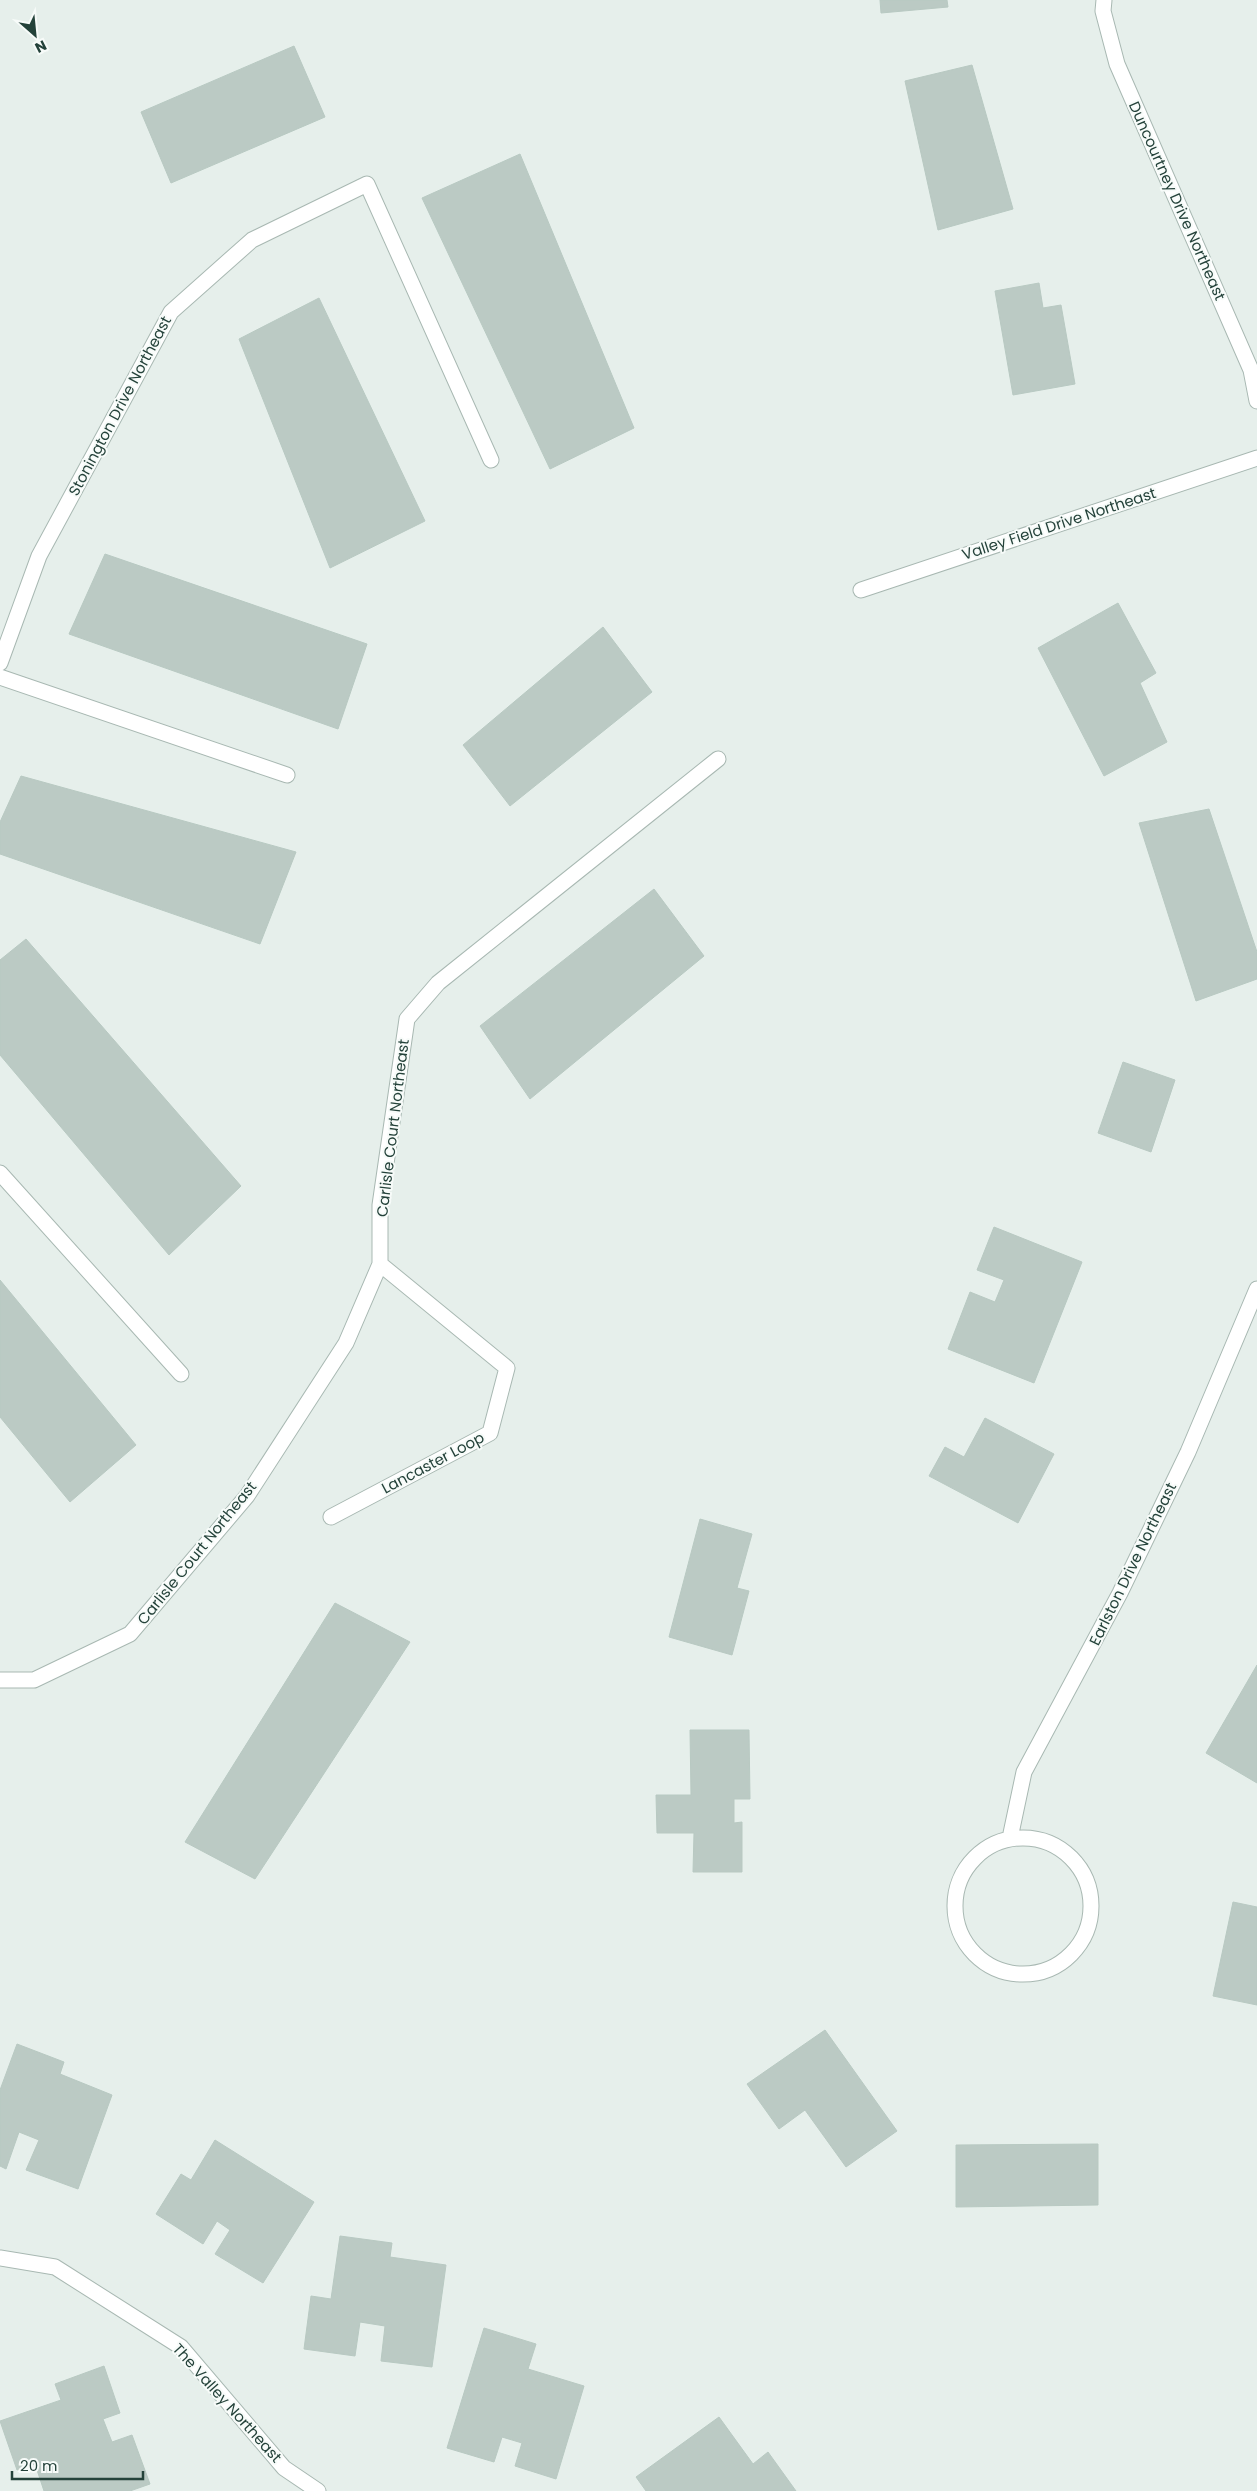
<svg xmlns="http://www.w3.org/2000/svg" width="1257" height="2491" font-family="Poppins,sans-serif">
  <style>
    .building { fill: #bbcac4; stroke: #b8c9c2 }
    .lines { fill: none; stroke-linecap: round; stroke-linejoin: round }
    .minor-casing { stroke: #a8b8b2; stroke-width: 17 }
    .minor { stroke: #fff; stroke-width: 15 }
    .labels { text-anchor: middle; stroke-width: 4; stroke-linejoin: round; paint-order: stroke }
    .street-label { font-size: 15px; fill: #24423a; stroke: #f7fbf9 }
  </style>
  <rect width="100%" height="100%" fill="#e6efeb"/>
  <!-- building -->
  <path class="building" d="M880 0H947L948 7 881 13Z
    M294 46 325 117 171 183 141 112Z
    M972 65 1013 209 938 230 905 81Z
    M520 154 634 428 550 469 422 198Z
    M1039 283 1043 308 1061 305 1075 384 1013 395 995 291Z
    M319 298 425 521 330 568 239 339Z
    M105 554 367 644 338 729 69 634Z
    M1118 603 1156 673 1140 683 1167 742 1104 776 1038 648Z
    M603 627 652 692 510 806 463 745Z
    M21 776 296 852 260 944 0 854V822Z
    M1209 809 1257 952V979L1196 1001 1139 823Z
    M654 889 704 956 530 1099 480 1026Z
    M26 939 241 1186 169 1255 0 1055V960Z
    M1123 1062 1175 1080 1151 1152 1098 1133Z
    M994 1227 1082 1262 1034 1383 948 1349 970 1292 995 1302 1004 1280 977 1270Z
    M0 1280 136 1445 70 1502 0 1417Z
    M985 1418 1054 1454 1018 1523 929 1476 945 1447 964 1457Z
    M700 1519 752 1534 737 1588 749 1591 732 1655 669 1637Z
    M335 1603 410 1642 255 1879 185 1842Z
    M1257 1665V1783L1206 1753Z
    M690 1730H749L750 1799H734V1823L742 1822V1872H693L694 1833H657L656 1795H691Z
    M1233 1902 1257 1907V2005L1213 1996Z
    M825 2030 897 2131 846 2167 805 2110 779 2129 747 2084Z
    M17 2044 64 2062 60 2074 112 2095 78 2189 26 2170 39 2140 19 2132 6 2169 0 2166V2090Z
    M215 2140 314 2202 263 2283 215 2254 230 2230 217 2221 203 2244 156 2214 181 2174 191 2180Z
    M1098 2144V2205L956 2207V2145Z
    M340 2236 392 2243 390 2257 446 2265 432 2367 381 2361 385 2326 360 2322 355 2356 304 2349 311 2296 331 2299Z
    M484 2328 536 2344 528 2369 584 2386 556 2479 515 2466 522 2443 502 2437 494 2462 447 2448Z
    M104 2366 120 2413 103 2419 112 2442 132 2435 150 2484 130 2491H44L35 2464 17 2470 0 2421 61 2400 55 2384Z
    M719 2417 753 2464 768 2452 796 2491H646L636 2477Z"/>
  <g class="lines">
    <!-- minor casing -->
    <g class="minor-casing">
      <path id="minor" d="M1104 0 1103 11 1117 64 1251 370 1257 401
        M861 590 1257 458
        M0 663 39 556 171 312 252 240 367 184 491 460
        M0 677 287 775
        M0 1173 181 1374
        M331 1517 490 1433 507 1368 380 1264
        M0 1680H34L130 1634 247 1496 346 1343 380 1264V1205L407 1019 438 983 718 759
        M1010 1838 1024 1772 1120 1593 1188 1452 1257 1289
        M955 1906a68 68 0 1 1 136 0a68 68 0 1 1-136 0Z
        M0 2258 55 2267 181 2347 284 2468 318 2491"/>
    </g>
    <!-- minor -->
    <use href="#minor" class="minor"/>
  </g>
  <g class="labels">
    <!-- street labels -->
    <g class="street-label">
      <text transform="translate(1177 201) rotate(66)" y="5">Duncourtney Drive Northeast</text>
      <text transform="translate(120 406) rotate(-62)" y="5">Stonington Drive Northeast</text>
      <text transform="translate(1059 524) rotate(-18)" y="5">Valley Field Drive Northeast</text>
      <text transform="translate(393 1128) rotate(-83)" y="5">Carlisle Court Northeast</text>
      <text transform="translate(433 1463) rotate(-28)" y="5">Lancaster Loop</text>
      <text transform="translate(197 1553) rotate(-51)" y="5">Carlisle Court Northeast</text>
      <text transform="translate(1133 1564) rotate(-64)" y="5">Earlston Drive Northeast</text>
      <text transform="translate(227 2403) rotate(48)" y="5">The Valley Northeast</text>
    </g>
  </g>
  <!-- north arrow -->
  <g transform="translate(35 35) rotate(153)" stroke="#f7fbf9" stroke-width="4" paint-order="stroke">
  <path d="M0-4L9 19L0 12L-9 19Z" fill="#24423a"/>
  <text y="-8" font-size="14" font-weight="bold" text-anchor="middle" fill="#24423a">N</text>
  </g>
  <!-- scale -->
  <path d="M12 2471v8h131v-8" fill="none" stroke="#24423a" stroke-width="2.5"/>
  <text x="20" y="2471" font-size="15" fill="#24423a" stroke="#f7fbf9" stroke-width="4" paint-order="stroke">20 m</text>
</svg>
